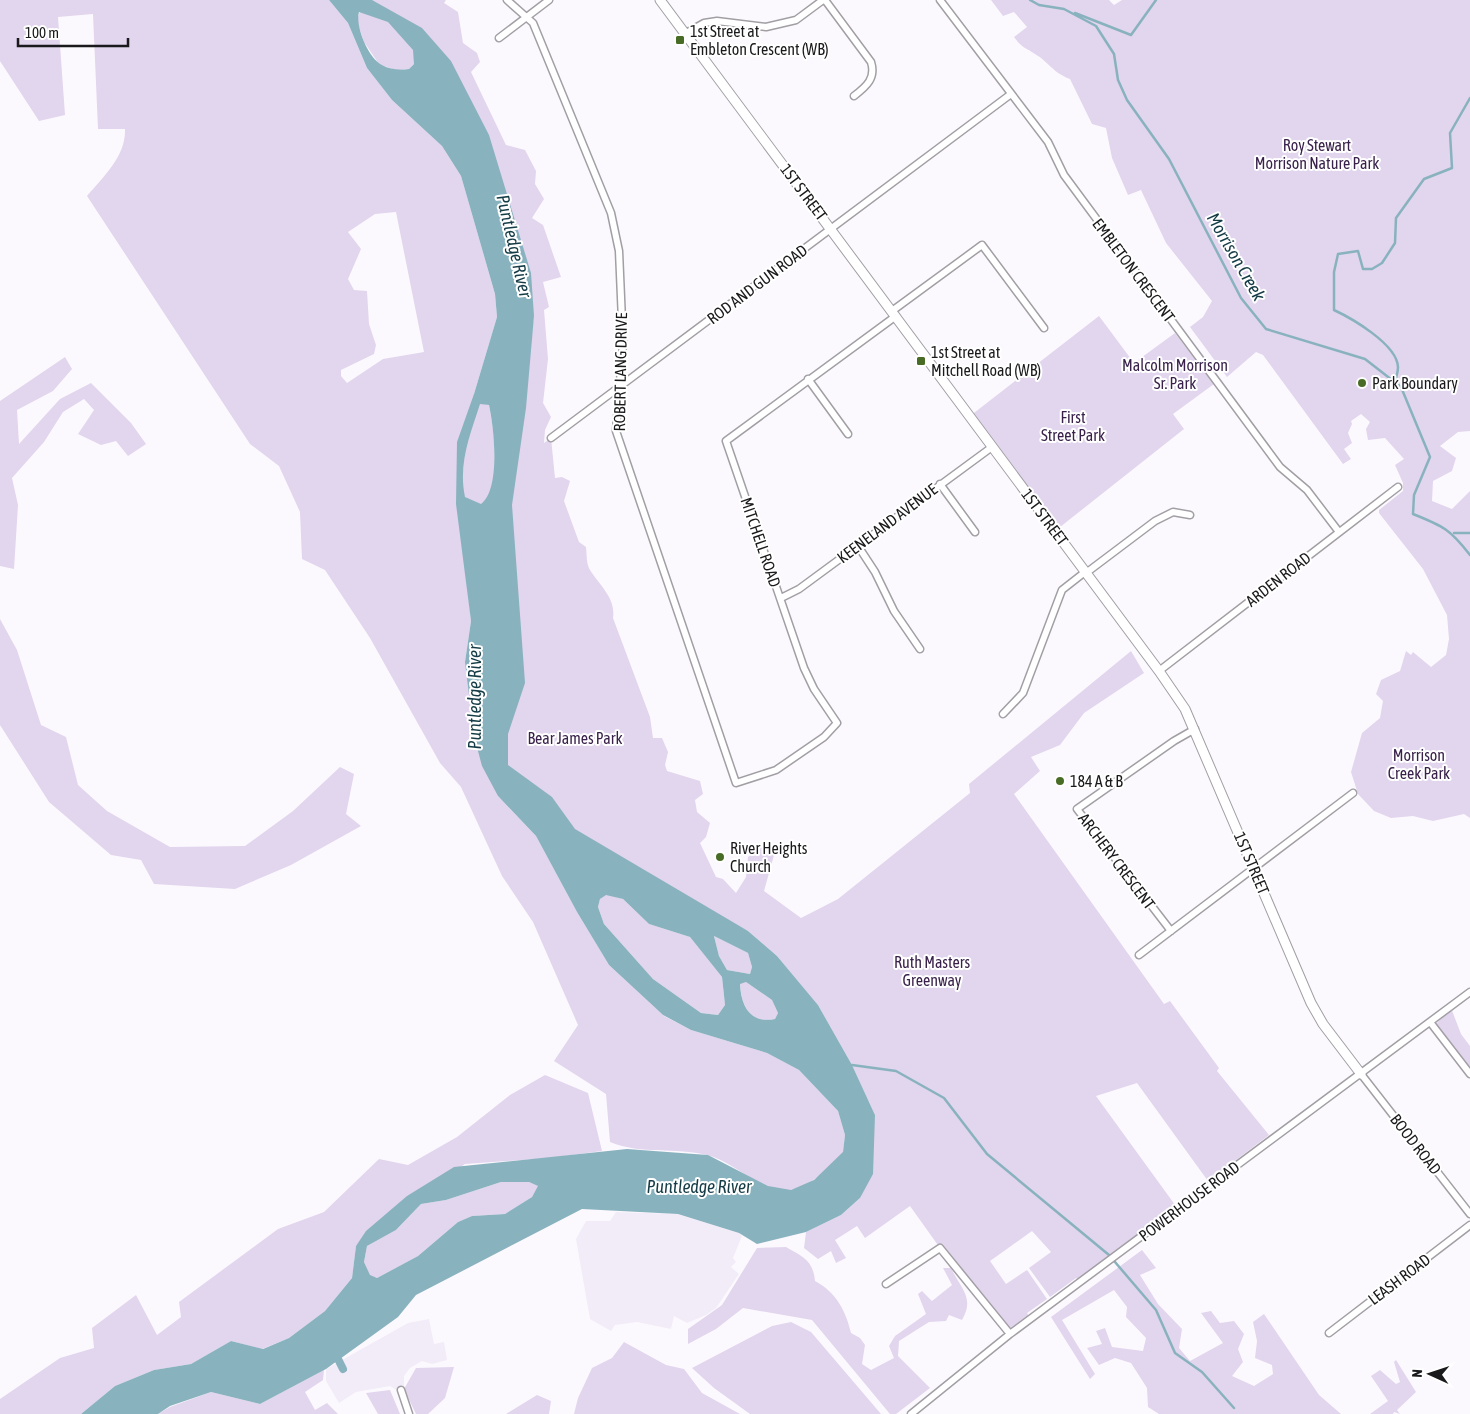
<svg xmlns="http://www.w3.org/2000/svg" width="1470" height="1414" font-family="'Asap Condensed',sans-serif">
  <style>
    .built { fill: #f2ecf8 }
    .green { fill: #e2d5ee; fill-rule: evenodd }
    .water { fill: #89b2bf; fill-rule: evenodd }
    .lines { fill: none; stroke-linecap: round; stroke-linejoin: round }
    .stream { stroke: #89b2bf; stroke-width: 2.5 }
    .canal { stroke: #89b2bf; stroke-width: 8 }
    .street-casing { stroke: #a29fa4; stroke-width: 9 }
    .secondary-casing { stroke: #a29fa4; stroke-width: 11 }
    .street { stroke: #fff; stroke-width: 6 }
    .secondary { stroke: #fff; stroke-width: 9 }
    .poi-dot { fill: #486c25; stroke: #fff; stroke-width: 2 }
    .labels { text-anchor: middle; stroke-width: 4; stroke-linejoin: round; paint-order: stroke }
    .poi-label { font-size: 16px; fill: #1a191b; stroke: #fff; text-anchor: start }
    .park-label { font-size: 16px; fill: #39214b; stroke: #fff }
    .street-label { font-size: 16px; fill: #1a191b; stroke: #fff }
    .water-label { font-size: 18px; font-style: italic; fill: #153c46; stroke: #fff }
  </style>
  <rect width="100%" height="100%" fill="#fcf9fe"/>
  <!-- built -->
  <path class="built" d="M616 1212 678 1214 739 1233 742 1236 733 1258 736 1262 731 1267 739 1274 716 1308 706 1315 687 1323 674 1316 671 1329 637 1322 615 1325 611 1331 590 1319 576 1239 586 1221H610Z
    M429 1319 434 1344 444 1342 447 1360 432 1364 422 1361 410 1368 404 1376V1389L398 1391 390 1386 356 1392 339 1403 326 1381V1369L408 1323Z"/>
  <!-- green -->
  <path class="green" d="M0 0H329L348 23 367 68 392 100 442 146 461 176 495 294 497 317 474 394 480 403 489 405C494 429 499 474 489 497 486 503 467 522 461 529L471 621 465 662 498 796 536 836 577 912 609 965 664 1016 691 1030 767 1053 799 1070 838 1111 845 1135 843 1153C828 1167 813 1186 791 1190 763 1194 733 1161 707 1155 675 1147 642 1155 610 1142L606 1094 554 1061 578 1025 533 922 502 876 461 787 440 763 370 638 325 570 302 559 300 512 279 466 250 444 87 196C104 176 126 156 125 129H98L93 14 58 17 65 115 39 121 0 61ZM396 212 424 352 383 359 347 383 341 376V370L374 354 376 345 369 324 367 291 354 290 348 279 361 249 348 232 375 214Z
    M363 0H446L444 3 458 12 463 43 477 53 480 62 471 72 506 145 525 150 536 171 535 184 544 199 532 218 543 225 561 277 543 282 549 307 544 310 548 359 543 403 551 417 545 430 544 443 551 438 555 478 562 477 570 481 564 501 579 542 586 547C587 554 586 564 590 570 600 586 616 598 613 618L650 717 653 738H662L668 752 665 765 667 771 700 781 703 794 695 800 697 812 710 823 706 837 700 843 716 877 723 879 736 893 746 877 748 857 767 842 776 848 764 891 801 918 838 899 970 793 969 784 1131 651 1144 673 1084 713 1060 745 1031 757 1040 771 1014 794 1164 1004 1170 1001 1219 1068 1217 1071 1269 1135 1208 1181 1137 1083 1096 1096 1178 1209 1080 1282 1076 1278 1050 1297 1029 1268 1051 1252 1032 1231 990 1261 1006 1284 1027 1270 1047 1299 1027 1313 1031 1319 1010 1334 940 1248 910 1206 865 1238 857 1226 835 1240 846 1258 836 1263 831 1251 818 1259 804 1248 806 1232 841 1215 860 1198 875 1115 852 1065 818 1005 777 956 748 931 579 845 511 777 501 756 513 463 534 316 414 64 409 69 395 70 379 64 364 42 357 21Z
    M991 0H1109L1114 5 1122 0H1470V431L1458 432 1440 446 1456 458 1452 471 1433 481 1432 501 1452 509 1470 491V818L1464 814 1433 821 1413 816 1391 818 1374 811 1358 794 1351 772 1362 733 1380 718 1383 701 1376 694 1381 680 1400 671 1406 651 1411 655 1413 652 1431 667 1446 655 1449 639 1447 615 1423 569 1379 513V510L1403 491V483L1395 465 1404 459 1385 438 1368 440 1366 429 1370 422 1361 414 1351 421 1352 424 1348 433 1352 443 1344 449 1351 459 1343 464 1263 355 1256 352 1227 377 1190 327 1203 317 1212 301 1166 243 1141 190 1128 195 1112 158 1106 128 1092 124 1070 79C1052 72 1050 63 1035 54 1025 47 1022 48 1014 37L1027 27 1014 12 1003 16Z
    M1099 316 1134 363 1175 333 1214 384 1173 414 1184 429 1055 531 970 416Z
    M65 357 72 369 53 391 17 410 19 444 60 399 91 383 131 423 146 444 128 456 116 441 101 445 78 434 94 410 84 399 63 412 44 442 12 478 18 505 14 569 0 566V401Z
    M0 619 17 650 41 725 66 737 78 785 107 811 170 847 245 846 293 811 340 767 354 774 346 814 361 826 291 865 235 889 154 884 141 860 111 855 49 802 0 725Z
    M606 894 623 899 649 924 690 937 722 977 725 1005 718 1015 701 1013 653 979 604 924 598 907 600 899Z
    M714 936 748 953 752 967 750 974 727 970 719 956Z
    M746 982 772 1000 778 1013 775 1019C750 1024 741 1006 740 983Z
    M1451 1008 1461 1034 1470 1046V1071L1436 1024Z
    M545 1075 588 1093 602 1151 549 1158 465 1164 356 1246 352 1278 325 1311 289 1338 262 1349 231 1341 191 1364 154 1370 115 1386 81 1414H0V1399L60 1358 94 1348 92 1328 136 1295 157 1335 181 1317 179 1302 278 1229 324 1212 379 1159 408 1165 457 1137 510 1095Z
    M501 1182H529L539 1186 532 1197 505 1214 472 1216 458 1222 418 1256 377 1278 370 1276 364 1262 367 1246 396 1230 421 1204 446 1200Z
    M786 1247C803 1257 813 1260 815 1281 836 1292 846 1311 851 1333L860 1338 865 1345 862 1364 871 1370 894 1358 889 1346 895 1336 926 1314 918 1294 922 1291 932 1301 952 1285 943 1268H951C961 1289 975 1298 962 1320L949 1315 946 1321 929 1322 899 1341 898 1356 930 1388 896 1414H890L812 1320 743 1308 716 1329 688 1344V1329L722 1305 757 1248Z
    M1142 1250 1156 1268 1140 1275 1158 1304 1182 1329 1179 1348 1190 1361 1223 1343 1201 1313 1211 1311 1220 1323 1234 1321 1244 1334 1238 1349 1243 1362 1232 1376 1254 1386 1273 1374 1272 1365 1255 1358 1257 1341 1253 1322 1264 1314 1319 1395 1341 1414H1159L1148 1407 1147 1388 1131 1363 1115 1358 1099 1365 1087 1348 1102 1344 1096 1331 1105 1328 1112 1347 1143 1351 1146 1338 1126 1317 1127 1307 1114 1290 1062 1320 1095 1374 1090 1379 1051 1317Z
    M791 1322 811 1332 881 1414H750L714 1388 692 1368 772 1326Z
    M624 1342 666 1365 684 1369 702 1393 740 1414H574L578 1398 592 1368 612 1358Z
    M1396 1360 1416 1392 1397 1410 1400 1414 1394 1412 1393 1414H1370L1388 1401 1371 1376 1380 1370 1396 1384 1400 1382 1394 1362Z
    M454 1367 445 1398 428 1414H416L404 1389 416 1368Z
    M324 1370 323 1380 305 1392 315 1410 327 1403 338 1414H158L170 1407 211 1392 260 1404Z
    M390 1390 400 1414H378L366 1393Z
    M537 1395 551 1401 549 1414H506Z"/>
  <!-- water -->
  <path class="water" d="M329 0H372L422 28 451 61 489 135 531 273 534 316 526 408 512 505 525 683 508 734V765L552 797 575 829 748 931 777 956 818 1005 852 1065 875 1115 873 1174 860 1198 841 1215 806 1232 757 1244 739 1233 678 1214 582 1209 416 1295 398 1317 326 1369 260 1404 211 1392 170 1406 158 1414H81L115 1386 154 1370 191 1364 231 1341 263 1349 289 1338 325 1311 352 1278 356 1246 366 1231 407 1196 454 1167 627 1149 708 1155 768 1186 791 1190 814 1180 843 1152 845 1135 838 1111 799 1070 767 1053 691 1030 663 1015 609 965 577 912 536 836 498 796 482 766 474 736 465 662 471 621 456 504 457 442 474 394 497 317 495 294 461 176 442 146 392 100 367 68 348 23ZM359 12 388 22 413 50 414 64 409 69C399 70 391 70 382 65 368 58 355 26 359 12ZM480 404 489 405C494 428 501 489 481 504L465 497C458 464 470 435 480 404ZM606 895 623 899 649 924 690 937 722 977 725 1005 718 1015 701 1013 653 979 604 924 598 907 600 899ZM714 936 748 953 752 967 750 974 727 970 719 956ZM746 982 772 1000 778 1013 775 1019C750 1024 741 1006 740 984ZM501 1182H529L538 1186 532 1197 505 1214 472 1216 458 1222 418 1256 377 1278 370 1275 364 1262 367 1246 396 1230 421 1204 446 1200Z"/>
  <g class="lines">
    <!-- stream -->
    <path class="stream" d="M1030 0 1039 5 1064 9 1096 26 1114 54 1118 80 1127 100 1169 159 1241 298 1266 329 1365 359 1401 387 1430 457 1414 495 1413 514C1443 526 1450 529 1470 555
      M1075 13 1131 35 1156 0
      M1395 382C1396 378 1398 372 1398 367 1397 344 1351 318 1334 310V272L1338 254 1358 251 1363 269H1372L1382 263 1395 243 1396 218 1424 179 1452 168 1450 133 1470 98
      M1454 533H1470
      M852 1065 896 1071 944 1098 987 1154 1109 1255 1156 1310 1175 1353 1202 1372 1234 1408"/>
    <!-- canal -->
    <path class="canal" d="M334 1351 343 1369"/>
    <!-- street casing -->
    <g class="street-casing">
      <path id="street" d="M507 0 533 23 611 213 619 251 623 344 616 431 736 783 776 770 824 737 837 723 814 689 804 668 726 441 896 316
        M825 0 871 62C876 78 867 86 854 96
        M940 0 1048 142 1064 175 1280 467 1307 490 1339 532
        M686 33 704 23 717 21 766 27 796 20 823 0
        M499 38 549 0
        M892 311 982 245 1044 328
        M808 379 848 434
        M551 438 1011 94
        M940 484 975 532
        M858 546 875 572 894 611 920 649
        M1086 573 1155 521 1173 512 1190 515
        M781 598 799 589 992 447
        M1159 671 1398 487
        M1003 714 1023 693 1062 590 1085 572
        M1171 931 1077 809 1174 741 1195 729
        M1139 955 1353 793
        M1430 1022 1470 1074
        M1361 1074 1470 1214
        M886 1284 940 1248 1010 1334
        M1329 1333 1470 1225
        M401 1390 409 1414
        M911 1414 1010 1334 1470 992"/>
    </g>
    <!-- secondary casing -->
    <g class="secondary-casing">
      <path id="secondary" d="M660 0 1159 671 1185 709 1311 1003 1323 1024 1361 1074"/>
    </g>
    <!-- street -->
    <use href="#street" class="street"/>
    <!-- secondary -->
    <use href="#secondary" class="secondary"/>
  </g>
  <!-- markers -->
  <g class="poi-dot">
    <rect x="675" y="35" width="10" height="10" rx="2.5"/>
    <rect x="916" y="356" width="10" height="10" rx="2.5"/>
    <circle cx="1362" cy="383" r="5"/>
    <circle cx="1060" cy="781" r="5"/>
    <circle cx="720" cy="857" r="5"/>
  </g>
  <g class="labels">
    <!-- poi labels -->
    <g class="poi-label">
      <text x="690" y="37">1st Street at<tspan x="690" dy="18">Embleton Crescent (WB)</tspan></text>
      <text x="931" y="358">1st Street at<tspan x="931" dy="18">Mitchell Road (WB)</tspan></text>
      <text x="1372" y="389">Park Boundary</text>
      <text x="1070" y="787">184 A &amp; B</text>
      <text x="730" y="854">River Heights<tspan x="730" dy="18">Church</tspan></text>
    </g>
    <!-- park labels -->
    <g class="park-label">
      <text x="1317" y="151">Roy Stewart<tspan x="1317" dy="18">Morrison Nature Park</tspan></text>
      <text x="1175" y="371">Malcolm Morrison<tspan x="1175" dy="18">Sr. Park</tspan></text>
      <text x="1073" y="423">First<tspan x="1073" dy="18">Street Park</tspan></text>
      <text x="575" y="744">Bear James Park</text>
      <text x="1419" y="761">Morrison<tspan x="1419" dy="18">Creek Park</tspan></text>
      <text x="932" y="968">Ruth Masters<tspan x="932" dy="18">Greenway</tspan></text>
    </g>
    <!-- street labels -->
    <g class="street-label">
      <text transform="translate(804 192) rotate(53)" y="6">1ST STREET</text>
      <text transform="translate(1134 270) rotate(53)" y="6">EMBLETON CRESCENT</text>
      <text transform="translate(757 284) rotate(-37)" y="6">ROD AND GUN ROAD</text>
      <text transform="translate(620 372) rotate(-89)" y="6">ROBERT LANG DRIVE</text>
      <text transform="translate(1045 517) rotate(53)" y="6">1ST STREET</text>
      <text transform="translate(887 523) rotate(-37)" y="6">KEENELAND AVENUE</text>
      <text transform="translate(761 542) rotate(71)" y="6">MITCHELL ROAD</text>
      <text transform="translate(1278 579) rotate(-38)" y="6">ARDEN ROAD</text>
      <text transform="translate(1117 861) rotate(53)" y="6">ARCHERY CRESCENT</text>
      <text transform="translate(1252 863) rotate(67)" y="6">1ST STREET</text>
      <text transform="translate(1416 1144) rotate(52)" y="6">BOOD ROAD</text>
      <text transform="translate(1189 1201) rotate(-37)" y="6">POWERHOUSE ROAD</text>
      <text transform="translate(1399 1279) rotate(-37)" y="6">LEASH ROAD</text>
    </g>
    <!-- water labels -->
    <g class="water-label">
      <text transform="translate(514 246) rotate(77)" y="6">Puntledge River</text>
      <text transform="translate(1236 257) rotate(60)" y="6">Morrison Creek</text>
      <text transform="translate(475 697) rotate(-90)" y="6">Puntledge River</text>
      <text x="699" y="1193">Puntledge River</text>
    </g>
  </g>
  <!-- north arrow -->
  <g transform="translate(1430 1374) rotate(273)" stroke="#ffffff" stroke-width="4" paint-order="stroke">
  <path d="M0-4L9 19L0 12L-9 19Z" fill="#1a191b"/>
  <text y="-8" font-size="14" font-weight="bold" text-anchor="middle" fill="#1a191b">N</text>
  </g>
  <!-- scale -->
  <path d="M18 38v8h110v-8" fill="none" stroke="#1a191b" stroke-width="2.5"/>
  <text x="25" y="38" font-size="15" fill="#1a191b" stroke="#ffffff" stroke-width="4" paint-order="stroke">100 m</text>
</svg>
